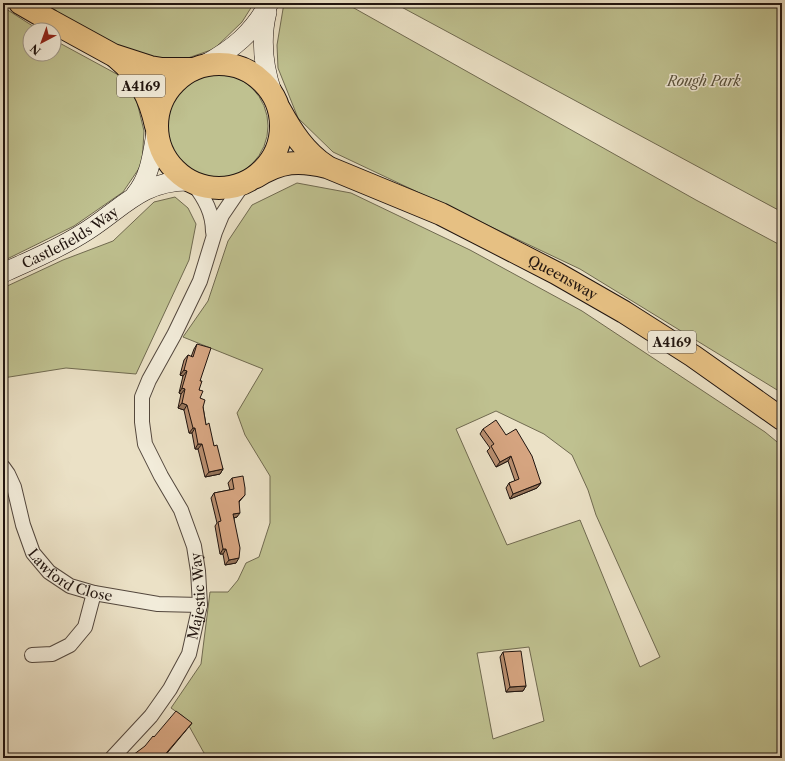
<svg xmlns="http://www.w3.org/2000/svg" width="785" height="761" font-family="'Libre Caslon Text',serif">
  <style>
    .green { fill: #bfc190; stroke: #706a50; fill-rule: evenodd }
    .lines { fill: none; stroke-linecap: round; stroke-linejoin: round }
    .minor-casing { stroke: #53473d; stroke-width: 16 }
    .secondary-casing { stroke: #20140f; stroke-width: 20 }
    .primary-casing { stroke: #20140f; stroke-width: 24 }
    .minor { stroke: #f2ecda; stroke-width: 14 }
    .secondary { stroke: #f2ecda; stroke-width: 19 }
    .primary { stroke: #e6c083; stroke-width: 22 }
    .wall { fill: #b88e6f; stroke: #20140f }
    .shaded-wall { fill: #96745a; stroke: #20140f }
    .building { fill: #d6a581; stroke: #20140f }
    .labels { text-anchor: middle; stroke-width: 3; stroke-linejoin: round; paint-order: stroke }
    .shield { fill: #f2ecda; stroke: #5f554c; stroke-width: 1 }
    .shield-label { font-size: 13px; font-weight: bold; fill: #20140f }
    .park-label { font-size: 14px; font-style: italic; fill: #58513c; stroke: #f2ecda }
    .street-label { font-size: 14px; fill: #20140f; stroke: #f2ecda }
  </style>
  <rect width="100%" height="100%" fill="#ebe1c6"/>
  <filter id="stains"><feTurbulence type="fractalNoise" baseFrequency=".005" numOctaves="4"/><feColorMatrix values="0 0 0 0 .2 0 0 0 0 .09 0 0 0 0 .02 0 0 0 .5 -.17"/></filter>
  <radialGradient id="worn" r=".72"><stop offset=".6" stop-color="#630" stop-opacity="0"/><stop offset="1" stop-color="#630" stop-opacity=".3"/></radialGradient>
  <!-- green -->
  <path class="green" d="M40 3H254L242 22 214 49 182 60 134 56Z
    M284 3H345L696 200 782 246V393L580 269 333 152 298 118 278 68 277 45Z
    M394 3H782V212Z
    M3 7 39 30H30V54H54V40L124 78 137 102 144 131 142 164 123 192 74 226 3 261Z
    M162 126a53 53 0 1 1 106 0a53 53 0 1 1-106 0Z
    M297 183 351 193 470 250 582 311 765 432 782 446V758H210L204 753 184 717 171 708 201 664 210 592H228L238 580 246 563 259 557 270 523V476L245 435 237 413 263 369 183 337 208 301 228 241 252 205ZM496 411 544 434 572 455 588 490 596 515 660 657 640 667 580 520 507 545 456 429ZM529 647 544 721 493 739 477 653Z
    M175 197 188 208 196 224 189 260 136 374 66 368 3 378V288L63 260 113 241 154 202Z"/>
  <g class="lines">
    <!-- minor casing -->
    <g class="minor-casing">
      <g id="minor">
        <path d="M193 183C205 199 213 213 213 232"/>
        <path id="s1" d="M3 467 8 474 14 487 23 525 33 553 49 572 70 586 94 593 158 604 200 605"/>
        <path d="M32 655 52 654 70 645 85 627 94 593"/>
        <path id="s2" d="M112 758 151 716 170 689 189 654 200 605 198 571 194 546 181 510 161 476 145 444 142 422V397L149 380 174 335 200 281 215 232 222 215 239 190 247 183"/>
      </g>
    </g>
    <!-- secondary casing -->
    <g class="secondary-casing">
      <g id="secondary">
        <path d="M267 12C260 40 263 65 272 92"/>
        <path d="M204 65C233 49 253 33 269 3"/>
        <path d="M135 195C150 177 152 156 156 133"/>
        <path id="s3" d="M3 273C29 261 56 250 80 235 120 212 138 181 188 181"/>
      </g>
    </g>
    <!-- primary casing -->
    <g class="primary-casing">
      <g id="primary">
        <path d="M20 3 51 21 113 55 150 67 162 69H193"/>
        <path d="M117 58C139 76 150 98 156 126"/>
        <circle cx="219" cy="126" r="62"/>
        <path d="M280 110C292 132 305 152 326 166"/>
        <path id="s4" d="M256 177C281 161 299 160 327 167L441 214 556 273 624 312 693 356 782 419"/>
      </g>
    </g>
    <!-- minor -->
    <use href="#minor" class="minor"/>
    <!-- secondary -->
    <use href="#secondary" class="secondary"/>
    <!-- primary -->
    <use href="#primary" class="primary"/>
  </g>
  <!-- wall -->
  <path class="wall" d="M197 344 200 381 199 390 200 398 203 407 206 425 223 469 220 474 205 477 198 449H195L192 433H189L184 410 178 408 181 394 179 393 183 376 180 375 184 360 188 355 191 357 194 349Z
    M483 429 506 435 541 483 537 488 510 499 506 488 509 483 515 481 508 461 496 467 487 451 490 448 480 434Z
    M232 478 245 495 239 502 237 517 234 518 236 563 225 565 223 554H220L215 526 217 523 211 498 214 493 230 490 228 483Z
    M503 652 526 686 523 691 506 692 500 657Z"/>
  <!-- shaded-wall -->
  <path class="shaded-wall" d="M184 370 187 371 183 376 180 375Z
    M182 388 185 389 181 394 179 393Z
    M182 403 187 405 184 410 178 408Z
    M193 428H195L192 433H189Z
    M198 444H202L198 449H195Z
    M511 456 508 461 496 467 500 462Z
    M223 469 220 474 205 477 209 472Z
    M541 483 537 488 510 499 513 494Z
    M240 513 237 517 229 519 233 514Z
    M223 549H226L223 554H220Z
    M239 558 236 563 225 565 229 560Z
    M526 686 523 691 506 692 510 687Z
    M192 723 188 728 163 758H162Z"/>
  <!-- building -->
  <path class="building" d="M197 344 211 348 200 381H202L199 390 203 391 200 398 205 400 203 407 206 425 209 423 214 446 217 445 223 469 209 472 202 444H198L195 428H193L187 405 182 403 185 389 182 388 187 371 184 370 188 355 193 357Z
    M496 420 506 435 516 429 532 456 541 483 513 494 509 483 519 479 511 456 500 462 491 446 494 444 483 429Z
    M243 476 245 488V495L239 501 240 513 233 514 240 548 239 558 229 560 226 549H223L218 522 221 521 214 493 234 489 232 478Z
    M521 651 526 686 510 687 503 652Z
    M176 711 192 723 162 758H129L145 746 153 736 154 737Z"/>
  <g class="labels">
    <!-- shield labels -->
    <g class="shield">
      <rect x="117" y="75" width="48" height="22" rx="3"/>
      <rect x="648" y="331" width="48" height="22" rx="3"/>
    </g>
    <g class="shield-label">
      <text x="141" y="91">A4169</text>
      <text x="672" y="347">A4169</text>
    </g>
    <!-- park labels -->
    <g class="park-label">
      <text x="704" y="86">Rough Park</text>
    </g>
    <!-- street labels -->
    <g class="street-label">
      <text dy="5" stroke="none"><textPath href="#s3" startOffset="76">Castlefields Way</textPath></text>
      <text dy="5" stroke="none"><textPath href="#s4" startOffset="335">Queensway</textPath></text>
      <text dy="5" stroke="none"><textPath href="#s1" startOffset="137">Lawford Close</textPath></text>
      <text dy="5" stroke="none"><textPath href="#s2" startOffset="189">Majestic Way</textPath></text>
    </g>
  </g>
  <!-- margin -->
  <rect width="785" height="761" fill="none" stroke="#ebe1c6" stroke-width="16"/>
  <rect x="4" y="4" width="777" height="753" fill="none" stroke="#20140f" stroke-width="2"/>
  <rect x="8" y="8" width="769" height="745" fill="none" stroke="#20140f"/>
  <!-- north arrow -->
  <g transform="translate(42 42) rotate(221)"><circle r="19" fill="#f2ecda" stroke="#9e9689"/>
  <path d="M0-3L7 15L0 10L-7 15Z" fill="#8f2418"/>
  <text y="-6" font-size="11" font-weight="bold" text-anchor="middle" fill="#20140f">N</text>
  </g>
  <rect width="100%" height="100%" filter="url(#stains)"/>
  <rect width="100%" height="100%" fill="url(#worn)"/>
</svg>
